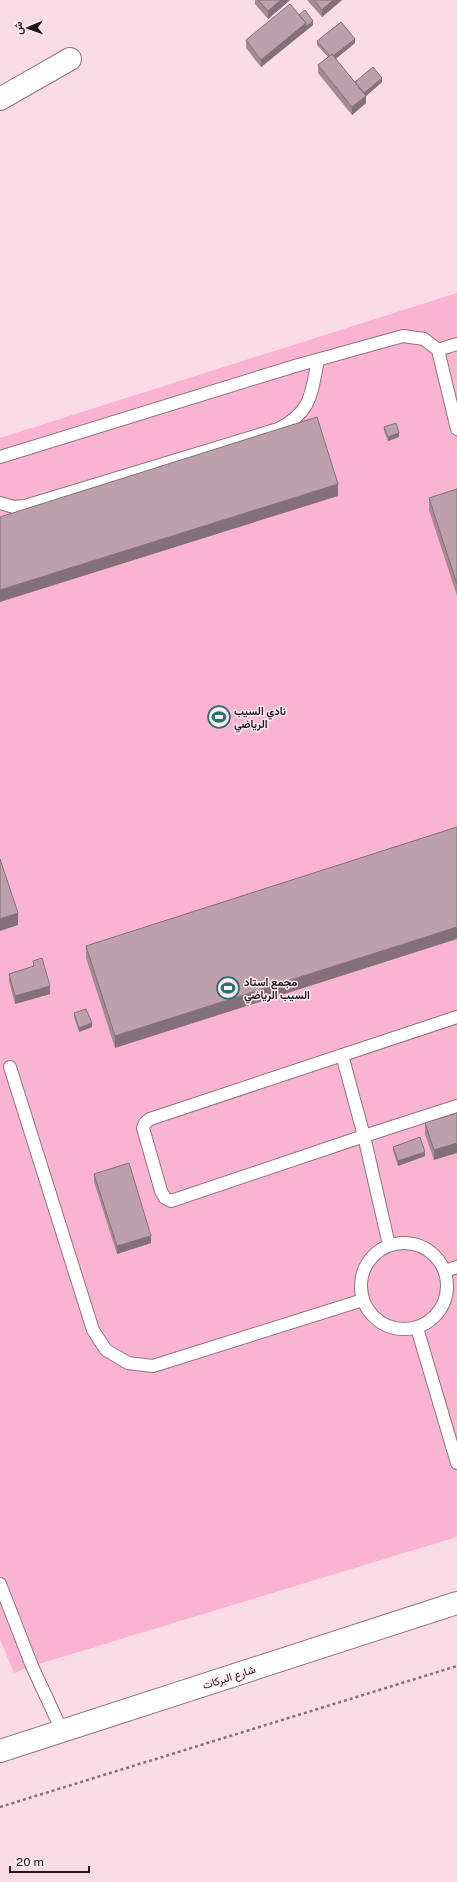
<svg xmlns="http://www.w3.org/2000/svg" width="457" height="1882" font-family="'Public Sans',Vazirmatn,sans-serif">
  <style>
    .grass { fill: #fab4d1 }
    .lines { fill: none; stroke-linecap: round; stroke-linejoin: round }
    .service-casing { stroke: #8e737e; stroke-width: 14 }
    .minor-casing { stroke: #8e737e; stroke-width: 24 }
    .tertiary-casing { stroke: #8e737e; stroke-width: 24 }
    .path { stroke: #847077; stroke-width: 2.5; stroke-dasharray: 3 3; stroke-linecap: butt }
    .service { stroke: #fff; stroke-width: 12 }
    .minor { stroke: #fff; stroke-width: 22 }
    .tertiary { stroke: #fff; stroke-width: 22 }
    .wall { fill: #a38a93 }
    .shaded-wall { fill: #847078 }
    .building { fill: #bda0ab; stroke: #847078 }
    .labels { text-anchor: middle; stroke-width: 3; stroke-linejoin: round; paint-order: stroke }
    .poi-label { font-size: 11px; font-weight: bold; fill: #201519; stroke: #ffecf3; text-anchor: start }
    .street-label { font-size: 11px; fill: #201519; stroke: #ffecf3 }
  </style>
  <rect width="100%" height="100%" fill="#fadbe6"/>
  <!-- grass -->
  <path class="grass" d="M457 293V1537L32 1666 14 1673 0 1639V438Z"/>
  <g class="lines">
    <!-- service casing -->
    <g class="service-casing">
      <path id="service" d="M438 350 457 429
        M0 457 295 366 403 336 424 339 438 350 457 344
        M0 503 14 507 25 506 278 429C312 412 311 394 318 360
        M457 1017 150 1119 145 1123 143 1128 161 1191 165 1198 171 1201 364 1136 457 1106
        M342 1055 364 1136 389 1245
        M10 1067 93 1330 106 1350 128 1363 153 1366 363 1300
        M361 1286a43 43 0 1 1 86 0a43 43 0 1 1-86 0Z
        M445 1271 457 1267
        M417 1328 457 1463
        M0 1584 32 1666 62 1731"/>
    </g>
    <!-- minor casing -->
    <g class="minor-casing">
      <path id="minor" d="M0 99 70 59"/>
    </g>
    <!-- tertiary casing -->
    <g class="tertiary-casing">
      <path id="tertiary" d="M0 1751 457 1603"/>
    </g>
    <!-- path -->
    <path class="path" d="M0 1807 457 1666"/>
    <!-- service -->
    <use href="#service" class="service"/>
    <!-- minor -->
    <use href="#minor" class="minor"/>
    <!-- tertiary -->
    <use href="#tertiary" class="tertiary"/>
  </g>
  <!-- wall -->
  <path class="wall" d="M255 0H290L268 19 255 4Z
    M307 0H342L322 17Z
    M299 15 313 25 261 67 246 48V40Z
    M317 41 355 43 335 59 355 82H382L366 96V103L352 115 318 73V65L328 57 317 45Z
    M384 427 399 437 388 441 384 431Z
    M457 489V596L429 510V498Z
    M457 827 115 1048 86 958V946Z
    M33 961 50 994 15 1004 9 981V974L33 967Z
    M74 1013 92 1027 79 1032 74 1017Z
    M457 1113 434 1160 425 1134V1123Z
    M393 1147 425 1156 398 1166 393 1151Z
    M94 1174 151 1243 117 1254 94 1182Z"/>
  <!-- shaded-wall -->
  <path class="shaded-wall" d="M281 0H290L268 19V11Z
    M333 0H342L322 17V10Z
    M313 21V25L261 67V60L306 23Z
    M355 39V43L332 62V58Z
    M382 78V82L366 96V103L352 115V107L363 95Z
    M399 433V437L388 441V437Z
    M338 484V496L0 602V590Z
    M18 913V925L0 931V919Z
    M457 927V939L115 1048V1036Z
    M50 986V994L15 1004V996Z
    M92 1023V1027L79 1032V1028Z
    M457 1143V1153L434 1160V1150Z
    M425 1152V1156L398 1166V1161Z
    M151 1236V1243L117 1254V1246Z"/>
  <!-- building -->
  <path class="building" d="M258 0H281L268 11Z
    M314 0H333L322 10Z
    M290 4 306 23 261 60 246 40Z
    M305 10 313 21 306 27V23L299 15Z
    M341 22 355 39 333 56 332 54 330 56 317 41Z
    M332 54 366 96 352 107 318 65Z
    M373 67 382 78 364 93 355 82Z
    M317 417 338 484 0 590V517Z
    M396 423 399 433 388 437 384 427Z
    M457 489V584L429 498Z
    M457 827V927L115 1036 86 946Z
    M0 859 18 913 0 919Z
    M42 958 50 986 15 996 9 974 34 966 33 961Z
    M86 1009 92 1023 79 1028 74 1013Z
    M457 1113V1143L434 1150 425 1123Z
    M420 1137 425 1152 398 1161 393 1147Z
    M129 1163 151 1236 117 1246 94 1174Z"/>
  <!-- icons -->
  <defs>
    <g id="stadium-ring" transform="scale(1.15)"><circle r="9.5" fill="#ffecf3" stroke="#277171" stroke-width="1.5"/><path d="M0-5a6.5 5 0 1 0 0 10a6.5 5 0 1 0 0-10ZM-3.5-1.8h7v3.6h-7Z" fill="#277171"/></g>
  </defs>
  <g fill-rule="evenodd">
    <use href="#stadium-ring" x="219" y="717"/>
    <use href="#stadium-ring" x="228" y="988"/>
  </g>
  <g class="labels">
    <!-- poi labels -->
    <g class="poi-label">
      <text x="234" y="715">نادي السيب<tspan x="234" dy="13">الرياضي</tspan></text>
      <text x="244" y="986">مجمع استاد<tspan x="244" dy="13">السيب الرياضي</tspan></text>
    </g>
    <!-- street labels -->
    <g class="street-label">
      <text transform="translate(229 1677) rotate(-18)" y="4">شارع البركات</text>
    </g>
  </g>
  <!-- north arrow -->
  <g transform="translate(28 28) rotate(268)" stroke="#ffecf3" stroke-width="3" paint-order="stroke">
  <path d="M0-3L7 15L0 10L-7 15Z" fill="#201519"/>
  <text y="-6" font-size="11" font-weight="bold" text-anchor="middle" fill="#201519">ش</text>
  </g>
  <!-- scale -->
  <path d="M10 1866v6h79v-6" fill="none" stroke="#201519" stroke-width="2"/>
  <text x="16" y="1866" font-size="12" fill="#201519" stroke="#ffecf3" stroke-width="3" paint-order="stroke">20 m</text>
</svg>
